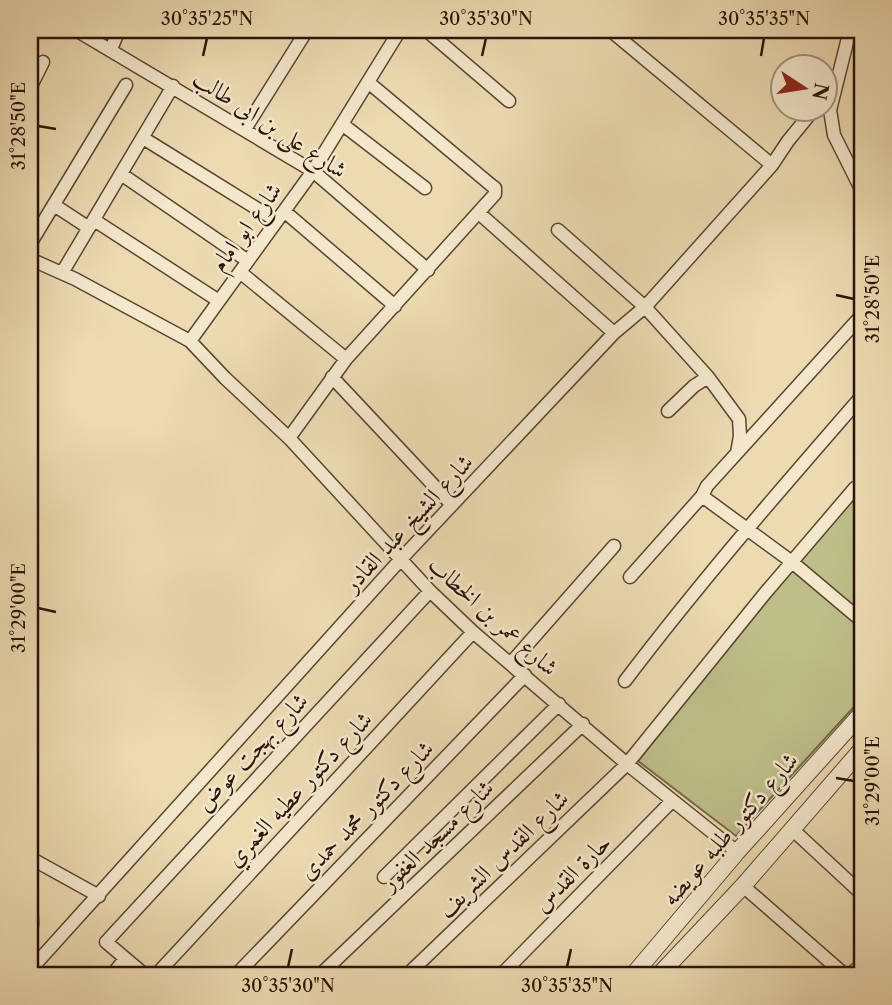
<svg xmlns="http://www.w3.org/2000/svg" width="892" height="1005" font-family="'Libre Caslon Text',Amiri,serif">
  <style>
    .green { fill: #bdbe88; stroke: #746848; stroke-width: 2 }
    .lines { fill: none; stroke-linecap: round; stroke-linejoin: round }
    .minor-casing { stroke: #5b4532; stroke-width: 15 }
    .tertiary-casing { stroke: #5b4532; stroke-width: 18 }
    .minor { stroke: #f3e7cc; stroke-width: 12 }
    .tertiary { stroke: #f3e7cc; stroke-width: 16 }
    .ticks { fill: none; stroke: #2b1308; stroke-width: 2.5 }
    .labels { text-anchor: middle; stroke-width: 5; stroke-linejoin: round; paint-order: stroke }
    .street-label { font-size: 24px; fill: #2b1308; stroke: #f3e7cc }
    .neatline { fill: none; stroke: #2b1308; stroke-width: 2.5 }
    .ticks-label { font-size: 18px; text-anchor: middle; fill: #2b1308 }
  </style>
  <rect width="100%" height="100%" fill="#ecdab1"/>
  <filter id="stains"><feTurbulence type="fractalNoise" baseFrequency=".00286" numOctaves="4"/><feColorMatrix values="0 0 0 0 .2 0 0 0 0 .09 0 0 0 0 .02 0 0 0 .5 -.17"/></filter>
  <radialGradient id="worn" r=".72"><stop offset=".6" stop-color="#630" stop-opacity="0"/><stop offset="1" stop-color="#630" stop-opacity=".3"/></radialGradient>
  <!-- green -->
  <path class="green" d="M862 482V698L736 836 638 761Z
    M30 897C43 913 40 934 30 951Z"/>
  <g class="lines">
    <!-- minor casing -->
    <g class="minor-casing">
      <path id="minor" d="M76 30 313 171 428 270
        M426 30 509 101
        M610 30 772 165
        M850 30 830 110 834 135 862 191
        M111 49 119 30
        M30 88 43 62
        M342 124 425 188
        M245 129 307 30
        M143 138 277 221
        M121 174 248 261
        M54 205 89 228
        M284 211 395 306
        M480 214 614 333
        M94 220 219 301
        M558 230 645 307 708 377 739 419 740 436 737 453
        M30 244 126 85
        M30 259 75 279 190 341 225 378 289 438 430 591 473 632 627 764 737 852
        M240 272 346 359
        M62 273 173 86
        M862 315 707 486 702 496 792 562 862 621
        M190 341 313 171 400 30
        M332 377 452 505
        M668 411 694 386 708 377
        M289 438 346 359 495 194V188L491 185 368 82
        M630 577 702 496
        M511 663 614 546
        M625 681C700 582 781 489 862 396
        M792 829 862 894
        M34 860 99 896
        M384 877 559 704
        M743 886 845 975
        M41 975 32 968 401 559 614 333 645 307 772 165 788 141 815 108
        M112 975 125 959
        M145 975 106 942 430 591
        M156 975 473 632
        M236 975 525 675
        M320 975 583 724
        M407 975 627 764 766 592 855 488
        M501 975 672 801
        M850 975 862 964"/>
    </g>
    <!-- tertiary casing -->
    <g class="tertiary-casing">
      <path id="tertiary" d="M633 975 737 852 862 713
        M659 975 743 886 862 749"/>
    </g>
    <!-- minor -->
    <use href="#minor" class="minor"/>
    <!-- tertiary -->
    <use href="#tertiary" class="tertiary"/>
  </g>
  <!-- ticks -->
  <path class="ticks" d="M203 56 207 38M482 56 486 38M761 56 764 38M38 126 56 129M836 295 854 299M38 608 56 612M836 778 854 781M288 967 292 949M567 967 571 949"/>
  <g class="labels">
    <!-- street labels -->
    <g class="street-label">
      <text transform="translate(270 124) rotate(33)" y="8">شارع على بن ابى طالب</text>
      <text transform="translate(246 227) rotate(-54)" y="8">شارع ابو امام</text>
      <text transform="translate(408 523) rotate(-47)" y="8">شارع الشيخ عبد القادر</text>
      <text transform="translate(493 616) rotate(42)" y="8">شارع عمر بن الخطاب</text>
      <text transform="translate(252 752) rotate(-47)" y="8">شارع بهجت عوض</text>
      <text transform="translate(299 789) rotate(-47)" y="8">شارع دكتور عطيه الغمري</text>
      <text transform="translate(366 810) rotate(-46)" y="8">شارع دكتور محمد حمدى</text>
      <text transform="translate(730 829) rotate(-49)" y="8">شارع دكتور طلبه عويضه</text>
      <text transform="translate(437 835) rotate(-44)" y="8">شارع مسجد الغفور</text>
      <text transform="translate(503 854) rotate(-44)" y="8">شارع القدس الشريف</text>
      <text transform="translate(572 873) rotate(-45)" y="8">حارة القدس</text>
    </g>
  </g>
  <!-- margin -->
  <rect width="892" height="1005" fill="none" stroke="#ecdab1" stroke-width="77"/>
  <!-- north arrow -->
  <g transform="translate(804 88) rotate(102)"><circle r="33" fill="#f3e7cc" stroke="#a3927e" stroke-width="2"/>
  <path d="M0-5L12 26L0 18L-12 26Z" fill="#8f2418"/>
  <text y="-10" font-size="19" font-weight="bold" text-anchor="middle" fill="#2b1308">N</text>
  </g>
  <rect x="38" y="38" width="816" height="929" class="neatline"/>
  <g class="ticks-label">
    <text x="207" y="25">30°35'25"N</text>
    <text x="486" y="25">30°35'30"N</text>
    <text x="764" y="25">30°35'35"N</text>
    <text transform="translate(19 126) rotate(-90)" y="6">31°28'50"E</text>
    <text transform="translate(873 299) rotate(-90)" y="6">31°28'50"E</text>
    <text transform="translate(19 608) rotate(-90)" y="6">31°29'00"E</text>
    <text transform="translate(873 781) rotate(-90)" y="6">31°29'00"E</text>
    <text x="288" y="992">30°35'30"N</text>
    <text x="567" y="992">30°35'35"N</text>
  </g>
  <rect width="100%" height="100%" filter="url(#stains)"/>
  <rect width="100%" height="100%" fill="url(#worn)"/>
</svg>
